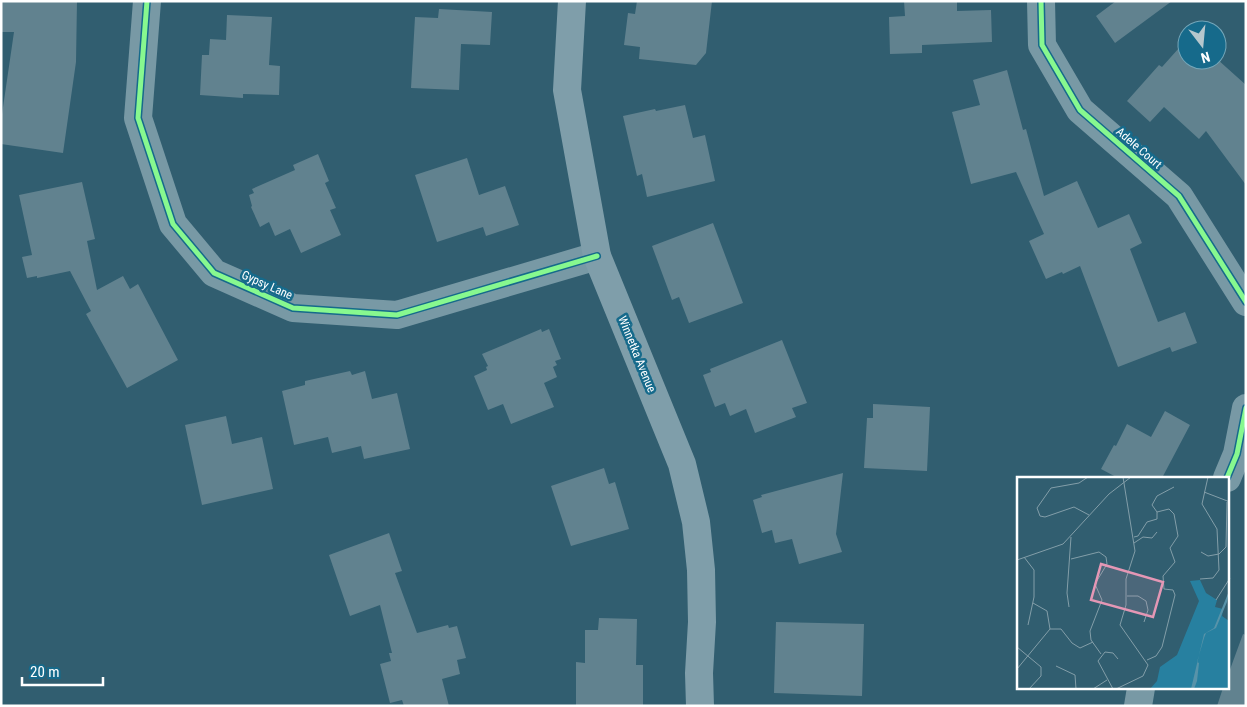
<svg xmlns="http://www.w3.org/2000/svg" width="1247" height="707" font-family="'Roboto Condensed',sans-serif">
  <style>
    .building { fill: #61828f }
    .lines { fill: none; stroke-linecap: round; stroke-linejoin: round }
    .street { stroke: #7899a5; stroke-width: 28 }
    .secondary { stroke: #7f9eaa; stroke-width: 28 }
    .cycleway-casing { stroke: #166a8b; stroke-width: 8 }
    .cycleway { stroke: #87f88f; stroke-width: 5 }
    .labels { text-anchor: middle; stroke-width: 5; stroke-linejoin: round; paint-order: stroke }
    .street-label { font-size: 12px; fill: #fff; stroke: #166a8b }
    .inset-road { fill: none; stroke: #839ea9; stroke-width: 1 }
    .view { fill: #e497b5; fill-opacity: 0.15; stroke: #e497b5; stroke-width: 2.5 }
    .inset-edge { fill: none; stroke: #fff; stroke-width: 2.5 }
  </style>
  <rect width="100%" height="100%" fill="#315e70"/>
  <!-- building -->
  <path class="building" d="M1 1H77L76 62 63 153 1 144V121L14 32H1Z
    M637 1H712L706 53 696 65 639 59 640 47 624 45 628 13 635 14Z
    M904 1H957V11L991 10 992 42 922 45V53L890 54 889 17 905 16Z
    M1116 1H1172L1115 43 1096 16Z
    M439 9 492 12 490 45 461 44 459 90 411 88 415 17 438 18Z
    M227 15 272 17 269 65 280 66 279 95 243 94V98L200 95 202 55H209L210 39 226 40Z
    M1187 39V60L1217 59 1246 85V185L1206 131 1199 139 1164 107 1150 122 1127 101 1159 65 1162 67Z
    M1007 70 1023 130 1026 129 1044 196 1077 181 1098 228 1129 214 1142 243 1130 249 1158 322 1185 312 1197 343 1172 352 1170 347 1118 367 1080 266 1063 274 1062 272 1046 279 1029 241 1044 234 1016 172 971 184 952 112 980 105 973 80Z
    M685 105 693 138 705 135 715 181 647 197 642 174 637 176 623 116 655 109 656 111Z
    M318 154 329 181 325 183 336 208 330 210 341 235 301 253 290 229 275 236 269 222 260 227 251 207 252 206 249 195 254 193 252 189 295 170 293 165Z
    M467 158 479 195 505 186 519 225 486 236 483 227 437 242 415 175Z
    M82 182 95 239 87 241 97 290 123 276 130 289 138 284 178 360 127 388 86 314 91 311 70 271 37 278V276L27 278 22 257 32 255 19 195Z
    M713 223 743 303 689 323 679 297 672 300 652 246Z
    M541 329 542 332 549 329 561 359 555 361 557 365 553 367 557 377 544 383 554 407 511 424 503 404 488 410 474 376 487 370 486 367 488 366 482 354Z
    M782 340 807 403 792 408 796 417 755 433 746 409 730 416 725 403 715 407 703 375 711 372 710 369Z
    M350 371 352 375 365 371 372 399 397 393 410 449 364 459 361 446 332 453 328 437 294 445 282 391 305 385V381Z
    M873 404 930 407 927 471 864 468 867 418H873Z
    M1165 411 1190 425 1162 478H1118L1101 469 1114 445 1116 446 1127 424 1151 437Z
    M226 416 232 444 262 437 273 489 202 505 185 425Z
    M604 468 609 484 615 482 629 529 571 546 551 486Z
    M843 473 836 534 842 552 799 564 792 539 775 543 772 530 762 533 753 500 762 497 761 495Z
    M389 533 402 571 395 573 417 633 448 625 449 628 457 626 466 658 457 660 460 674 442 679 449 706H404L402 700 390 703 380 664 391 661 389 653H392L380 605 350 616 329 555Z
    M599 618 637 619 636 665H643V706H576V662L585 663V630H598Z
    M776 622 864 624 862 696 774 693Z
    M1243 634 1246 635V706H1217L1223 688H1228V675Z"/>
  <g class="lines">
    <!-- street -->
    <path class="street" d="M147 1 138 118 173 224 214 273 293 308 397 315 597 256
      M1041 1 1042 45 1080 110 1179 196 1246 302
      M1227 478 1237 454 1246 408
      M1138 706 1141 688"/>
    <!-- secondary -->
    <path class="secondary" d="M572 1 567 90 597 256 682 464 696 522 701 570 702 622 699 673 700 706"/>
    <!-- cycleway casing -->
    <g class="cycleway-casing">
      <path id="cycleway" d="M147 1 138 118 173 224 214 273 293 308 397 315 597 256
        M1041 1 1042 45 1080 110 1179 196 1246 302
        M1227 478 1237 454 1246 408"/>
    </g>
    <!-- cycleway -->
    <use href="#cycleway" class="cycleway"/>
  </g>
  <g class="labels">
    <!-- street labels -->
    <g class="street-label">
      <text transform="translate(1139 148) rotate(41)" y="4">Adele Court</text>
      <text transform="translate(267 285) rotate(24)" y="4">Gypsy Lane</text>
      <text transform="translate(637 354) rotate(68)" y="4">Winnetka Avenue</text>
    </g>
  </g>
  <!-- overview -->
  <g transform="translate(1017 477)">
    <rect width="212" height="212" fill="#315e70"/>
    <path d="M183 103 189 116 200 123 198 130 206 132 205 139 212 144V212H133L140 204 143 190 160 178 182 124 173 104Z" fill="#2780a0"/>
    <path d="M212 114 210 125 199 151 189 156 187 161 180 185 182 186 180 204 177 212H174L187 157 197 151Z" fill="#5893a9"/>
    <path class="inset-road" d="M71 0 62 6 34 11 20 31 23 39 28 40 57 30 72 38M187 15 213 25M117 60 121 59 130 45 140 42V35L135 28 140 19 157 10M117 66 126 60 135 61 140 55M184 75 191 79 202 77 209 70 210 25M7 80 17 93V120L11 148M54 82 82 75 89 80 90 87 78 107 85 123 73 154 74 163 84 177M0 83 46 67 92 17 114 0M183 102 196 101 202 93 200 52 185 27 191 0M110 119H121L129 124 131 133 127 145M199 123 213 101M52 130 50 116 54 60M33 152H44L55 166 63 171 76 165M0 170 24 190V199L12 212M130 183 139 179 145 170 158 118 156 113 147 112 146 99 158 85 153 71 161 59 157 37 152 32 140 35M39 189 58 198 59 212M0 192 33 152 30 134 16 126M76 212 90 203M96 212 81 184 88 175 96 176 101 182M99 212 126 199 131 188 103 148 109 128V102L118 74 106 0"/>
    <path class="view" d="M84 87 146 105 136 140 74 123Z"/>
    <rect width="212" height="212" class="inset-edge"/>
  </g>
  <!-- border -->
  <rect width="1247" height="707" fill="none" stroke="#ffffff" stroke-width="5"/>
  <!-- north arrow -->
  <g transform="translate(1202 45) rotate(164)"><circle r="24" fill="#166a8b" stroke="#73a6b9"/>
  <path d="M0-4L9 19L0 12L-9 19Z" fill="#b7c7cd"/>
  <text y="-8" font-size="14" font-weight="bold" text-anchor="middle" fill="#ffffff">N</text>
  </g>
  <!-- scale -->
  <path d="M22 677v8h81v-8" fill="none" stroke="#ffffff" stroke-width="2.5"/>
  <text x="30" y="677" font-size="15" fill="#ffffff" stroke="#166a8b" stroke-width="4" paint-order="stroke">20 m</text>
</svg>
